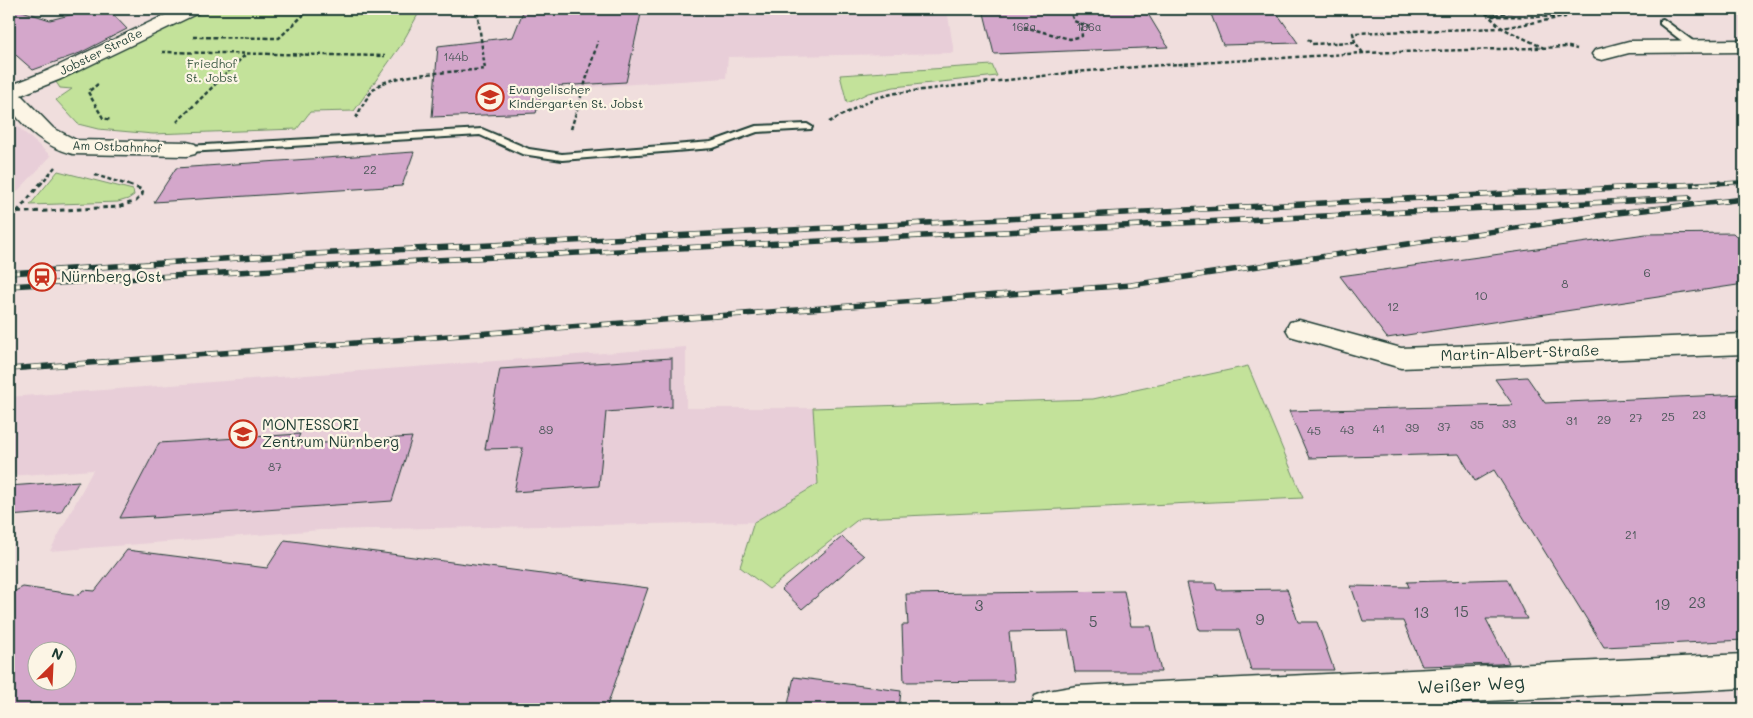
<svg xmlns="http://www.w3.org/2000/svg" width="1753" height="718" font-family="Mali,sans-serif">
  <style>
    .built { fill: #e8ced8 }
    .green { fill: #c3e29a; stroke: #719067 }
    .building { fill: #d4a7cb; stroke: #1f3d34; fill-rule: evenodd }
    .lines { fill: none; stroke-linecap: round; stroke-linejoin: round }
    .service-casing { stroke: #1f3d34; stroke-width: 4 }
    .minor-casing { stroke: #1f3d34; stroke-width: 3 }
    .path-far1 { stroke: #1f3d34; stroke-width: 2.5; stroke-dasharray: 4 2.5; stroke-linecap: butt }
    .path { stroke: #1f3d34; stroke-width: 3; stroke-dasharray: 4.5 4; stroke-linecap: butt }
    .service { fill: #fcf5e5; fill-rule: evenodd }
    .minor { fill: #fcf5e5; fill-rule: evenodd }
    .rail-far1-casing { stroke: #1f3d34; stroke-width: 4 }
    .rail-casing { stroke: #1f3d34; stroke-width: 5.5 }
    .rail-far1 { stroke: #fcf5e5; stroke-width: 2.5; stroke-dasharray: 8; stroke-linecap: butt }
    .rail { stroke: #fcf5e5; stroke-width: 4; stroke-dasharray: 11; stroke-linecap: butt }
    .labels { text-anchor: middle; stroke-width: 4.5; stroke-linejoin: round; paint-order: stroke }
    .far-number-label { font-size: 11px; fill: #4c585a }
    .far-street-label { font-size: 12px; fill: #1f3d34; stroke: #fcf5e5 }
    .far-park-label { font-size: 12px; fill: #405e48; stroke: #fcf5e5 }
    .far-poi-label { font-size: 12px; fill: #1f3d34; stroke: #fcf5e5; text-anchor: start }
    .number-label { font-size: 12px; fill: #4c585a }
    .poi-label { font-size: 15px; fill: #1f3d34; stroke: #fcf5e5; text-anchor: start }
    .street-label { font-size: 15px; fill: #1f3d34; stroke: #fcf5e5 }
    .near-number-label { font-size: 15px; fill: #4c585a }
    .near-street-label { font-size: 18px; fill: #1f3d34; stroke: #fcf5e5 }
  </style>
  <rect width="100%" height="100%" fill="#f0dedd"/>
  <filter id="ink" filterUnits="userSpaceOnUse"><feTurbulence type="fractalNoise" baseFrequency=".02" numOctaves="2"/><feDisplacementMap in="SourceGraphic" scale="10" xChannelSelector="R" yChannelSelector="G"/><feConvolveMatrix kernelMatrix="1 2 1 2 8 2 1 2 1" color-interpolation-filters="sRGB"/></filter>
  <g filter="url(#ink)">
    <!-- built -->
    <path class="built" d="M597 9H947L954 53 728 57 726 78 574 88Z
      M9 119 51 156 15 194 9 195Z
      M686 347V408H813L818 484 754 522 321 530 50 551 93 470 9 476V397Z"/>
    <!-- green -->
    <path class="green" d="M199 9H421L401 45 354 111 310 112 297 129 153 134 98 129 78 124 56 100 72 89 60 88 56 82 116 49Z
      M992 65 997 76 894 87 868 93 847 103 840 75Z
      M58 171 129 189 133 190 134 195 128 199 118 202 30 205Z
      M1248 366 1303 498 860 518 769 589 740 567 754 522 818 484 813 408 1093 399Z"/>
    <!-- building -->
    <path class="building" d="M9 9H16L50 20 93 9H108L127 29 80 53 33 70 9 49Z
      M524 9H642L626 82 558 86 557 91 542 92 536 113 432 117 438 46 513 37Z
      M983 9H1145L1168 47 994 54Z
      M1209 9H1274L1298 43 1223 45Z
      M414 152 402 186 154 202 176 168Z
      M1733 233 1744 244V284L1387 338 1340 276 1646 234Z
      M672 358V407L606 412 599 486 514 492 523 448 485 449 500 369Z
      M1527 377 1545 403 1744 394V640L1604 647 1494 470 1475 481 1459 454 1309 458 1289 411 1513 405 1495 379Z
      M300 434 295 445 412 437 392 501 152 518 154 516 120 518 159 443Z
      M79 481 61 512 9 516V486Z
      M842 537 864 556 802 609 781 589Z
      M285 540 648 588 606 709H9V594L23 587 79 595 83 590 95 591 127 550 267 568ZM38 650H68V680H38Z
      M1507 579 1527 619H1486L1509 663 1499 664 1422 666 1403 621H1363L1351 586 1409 587 1407 582Z
      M1187 583H1215L1217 590 1287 589 1298 622H1317L1334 670H1251L1239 630H1199Z
      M1124 591 1131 626H1151L1161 672H1075L1068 631 1009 632 1014 681 904 682 902 625H908L906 594Z
      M794 677 901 691 899 709H787Z"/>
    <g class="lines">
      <!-- service casing -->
      <g class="service-casing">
        <path id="service" d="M1663 19 1697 44V48H1691L1660 24V20Z
          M807 124 812 127 811 129 757 132 713 148 562 160 522 154 480 135 187 152 182 149 187 146 482 129 529 149 562 154 711 142 756 126Z"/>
      </g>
      <!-- minor casing -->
      <g class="minor-casing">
        <path id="minor" d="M178 9H201L198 13 61 79 21 95 53 128 76 140 187 142 195 144 198 149 195 154 187 156 73 154C45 147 26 129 9 107V86L47 71Z
          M1744 40V52L1629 53 1602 60 1595 58 1592 54 1595 50 1629 41Z
          M1299 320 1401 348 1744 334V354L1401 368 1290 336 1286 329 1290 322Z
          M1744 654V688L1327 709H1030L1035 696 1048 691 1077 686Z"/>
      </g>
      <!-- path-far1 -->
      <path class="path-far1" d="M1072 9 1071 14 1074 21 1089 27
        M1481 9 1502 28 1544 48
        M1556 9 1565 16
        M1495 15 1521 9
        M1024 27 1070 39 1082 36 1081 28 1083 26
        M193 37 279 38 310 9
        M1308 39 1312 44 1355 42
        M162 52 385 56
        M1363 53 1355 42 1353 33 1502 28 1565 17 1489 16
        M98 84 88 92 103 118 111 120
        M356 118C361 108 370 89 381 84 403 73 459 72 485 69L477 9
        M177 122 246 54
        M829 122 875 98 896 93 1076 72 1148 66 1363 53 1569 47 1577 49
        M571 129 598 41
        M95 175 128 185
        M40 185 55 167"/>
      <!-- path -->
      <path class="path" d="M17 212 41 183
        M9 213 118 207 136 201 142 195 143 190 124 183"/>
      <!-- service -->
      <use href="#service" class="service"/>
      <!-- minor -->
      <use href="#minor" class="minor"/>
      <!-- rail-far1 casing -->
      <g class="rail-far1-casing">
        <path id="rail-far1" d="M1694 185 1744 182"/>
      </g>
      <!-- rail casing -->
      <g class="rail-casing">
        <path id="rail" d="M9 273 254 257 1719 183
          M9 286 435 260 1689 198
          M9 369 1131 285 1617 213 1744 199"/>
      </g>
      <!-- rail-far1 -->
      <use href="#rail-far1" class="rail-far1"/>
      <!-- rail -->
      <use href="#rail" class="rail"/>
    </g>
  </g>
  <!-- icons -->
  <defs>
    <g id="school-ring" transform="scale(1.4375)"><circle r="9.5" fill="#fcf5e5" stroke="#c8321e" stroke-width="1.5"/><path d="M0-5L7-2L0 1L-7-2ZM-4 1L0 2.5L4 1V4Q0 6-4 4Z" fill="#c8321e"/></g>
    <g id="station-ring" transform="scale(1.4375)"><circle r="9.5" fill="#fcf5e5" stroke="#c8321e" stroke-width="1.5"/><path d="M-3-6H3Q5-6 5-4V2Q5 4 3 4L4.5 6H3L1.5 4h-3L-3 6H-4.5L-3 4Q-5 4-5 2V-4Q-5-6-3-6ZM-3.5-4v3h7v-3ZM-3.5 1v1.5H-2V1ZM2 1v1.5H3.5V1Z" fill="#c8321e"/></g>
  </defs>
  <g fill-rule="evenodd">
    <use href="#school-ring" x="490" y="97"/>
    <use href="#station-ring" x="42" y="277"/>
    <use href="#school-ring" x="243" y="434"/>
  </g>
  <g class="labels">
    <!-- far-number labels -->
    <g class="far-number-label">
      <text x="1024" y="31">162a</text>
      <text x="1089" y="31">166a</text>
      <text x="456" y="61">144b</text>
    </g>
    <!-- far-street labels -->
    <g class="far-street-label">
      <text transform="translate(101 52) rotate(-26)" y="4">Jobster Straße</text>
      <text transform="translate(117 147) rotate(2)" y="4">Am Ostbahnhof</text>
    </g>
    <!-- far-park labels -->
    <g class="far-park-label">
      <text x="212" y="68">Friedhof<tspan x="212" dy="14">St. Jobst</tspan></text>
    </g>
    <!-- far-poi labels -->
    <g class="far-poi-label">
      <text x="509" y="94">Evangelischer<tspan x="509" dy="14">Kindergarten St. Jobst</tspan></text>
    </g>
    <!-- number labels -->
    <g class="number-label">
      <text x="370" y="174">22</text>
      <text x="1647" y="277">6</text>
      <text x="1565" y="288">8</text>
      <text x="1481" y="300">10</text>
      <text x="1393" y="311">12</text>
      <text x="1699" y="419">23</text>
      <text x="1668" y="421">25</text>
      <text x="1636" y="422">27</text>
      <text x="1604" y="424">29</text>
      <text x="1572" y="425">31</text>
      <text x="1509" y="428">33</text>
      <text x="1477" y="429">35</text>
      <text x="1444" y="431">37</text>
      <text x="1412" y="432">39</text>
      <text x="1379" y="433">41</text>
      <text x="546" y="434">89</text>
      <text x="1347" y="434">43</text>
      <text x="1314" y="435">45</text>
      <text x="275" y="471">87</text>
      <text x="1631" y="539">21</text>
    </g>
    <!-- poi labels -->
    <g class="poi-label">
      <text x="61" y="282">Nürnberg Ost</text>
      <text x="262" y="430">MONTESSORI<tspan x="262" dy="17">Zentrum Nürnberg</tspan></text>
    </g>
    <!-- street labels -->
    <g class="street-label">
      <text transform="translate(1520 353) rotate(-2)" y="5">Martin-Albert-Straße</text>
    </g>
    <!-- near-number labels -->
    <g class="near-number-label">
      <text x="1697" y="608">23</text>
      <text x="1662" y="610">19</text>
      <text x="979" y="611">3</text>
      <text x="1461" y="617">15</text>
      <text x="1421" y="618">13</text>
      <text x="1260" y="625">9</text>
      <text x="1093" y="627">5</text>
    </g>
    <!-- near-street labels -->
    <g class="near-street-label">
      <text transform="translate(1471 685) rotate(-3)" y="6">Weißer Weg</text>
    </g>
  </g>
  <!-- margin -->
  <rect width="1753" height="718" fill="none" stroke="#fcf5e5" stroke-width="30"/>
  <rect x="15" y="15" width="1723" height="688" fill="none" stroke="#1f3d34" stroke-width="2" filter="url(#ink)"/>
  <!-- north arrow -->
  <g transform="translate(52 666) rotate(24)"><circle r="24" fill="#fcf5e5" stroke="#a4ab9e"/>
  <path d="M0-4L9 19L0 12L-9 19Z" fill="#c8321e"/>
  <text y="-8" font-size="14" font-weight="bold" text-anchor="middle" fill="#1f3d34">N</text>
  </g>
</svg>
